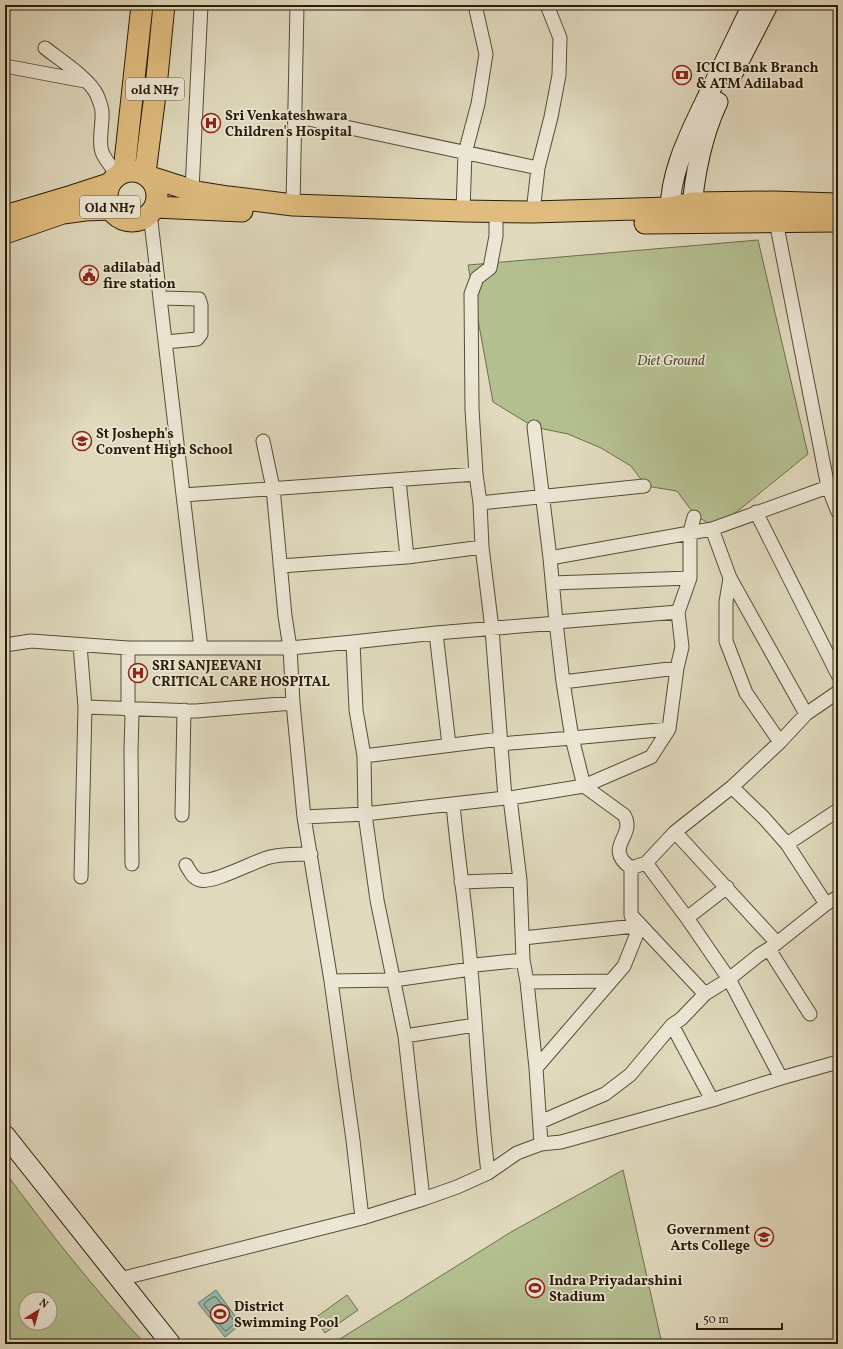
<svg xmlns="http://www.w3.org/2000/svg" width="843" height="1349" font-family="Vollkorn,serif">
  <style>
    .green { fill: #b4bf90; stroke: #6f6e4c; fill-rule: evenodd }
    .water { fill: #95bbae; stroke: #6a7b6c }
    .lines { fill: none; stroke-linecap: round; stroke-linejoin: round }
    .shore { stroke: #606c5b; stroke-width: 1 }
    .minor-casing { stroke: #584c36; stroke-width: 15 }
    .secondary-casing { stroke: #2a1c08; stroke-width: 21 }
    .primary-casing { stroke: #2a1c08; stroke-width: 23 }
    .minor { stroke: #ece7d5; stroke-width: 13 }
    .secondary { stroke: #ece7d5; stroke-width: 19 }
    .primary { stroke: #e0bd7f; stroke-width: 21 }
    .labels { text-anchor: middle; stroke-width: 3.5; stroke-linejoin: round; paint-order: stroke }
    .shield { fill: #ece7d5; stroke: #645946; stroke-width: 1 }
    .shield-label { font-size: 13px; font-weight: bold; fill: #2a1c08 }
    .poi-label { font-size: 14px; font-weight: bold; fill: #2a1c08; stroke: #ece7d5; text-anchor: start }
    .park-label { font-size: 14px; font-style: italic; fill: #534d31; stroke: #ece7d5 }
  </style>
  <rect width="100%" height="100%" fill="#e1dabe"/>
  <filter id="stains"><feTurbulence type="fractalNoise" baseFrequency=".005" numOctaves="4"/><feColorMatrix values="0 0 0 0 .2 0 0 0 0 .09 0 0 0 0 .02 0 0 0 .5 -.17"/></filter>
  <radialGradient id="worn" r=".72"><stop offset=".6" stop-color="#630" stop-opacity="0"/><stop offset="1" stop-color="#630" stop-opacity=".3"/></radialGradient>
  <!-- green -->
  <path class="green" d="M758 240 808 454 739 510 714 527 694 514 677 491 646 486 631 466 601 448 568 434 534 427 493 402 468 265Z
    M623 1170 662 1344H332L511 1232Z
    M5 1172C49 1232 95 1290 145 1344H5ZM26 1299H50V1323H26Z
    M347 1295 358 1310 325 1333 315 1318Z"/>
  <!-- water -->
  <path class="water" d="M216 1290 241 1324 225 1337 198 1303Z"/>
  <g class="lines">
    <!-- shore -->
    <path class="shore" d="M213 1297H216L235 1322 234 1324 226 1331 224 1330 204 1305 205 1303Z"/>
    <!-- minor casing -->
    <g class="minor-casing">
      <path id="minor" d="M45 48C59 59 90 79 97 95 99 100 102 107 102 112 103 124 98 141 102 152 105 160 112 168 118 175
        M5 66 85 81
        M294 116 538 168
        M192 190 201 5
        M293 205 297 5
        M463 211 465 153 478 104 486 54 475 5
        M533 212 538 168 551 117 559 75 560 38 547 5
        M150 213 201 648
        M775 216 828 487 838 512
        M496 223V236L490 268 477 278 471 294 472 409 476 474 480 503 482 547 492 629 505 798H510
        M160 298 199 299 201 305V334L197 339 165 342
        M534 427 550 558 556 622 563 682 572 738 669 729
        M263 441 273 488 285 616 290 648 293 703 304 817 331 981 353 1140 362 1218
        M399 480 407 557
        M183 495 476 474
        M480 503 644 486
        M756 512 838 675
        M712 529 730 578 806 714
        M550 558 712 529 828 487
        M280 566 407 557 482 547
        M730 578 726 602V641L746 693 780 742
        M553 583 690 578
        M556 622 678 612
        M436 633 449 745
        M353 642 356 710 364 756 365 814 377 900 405 1036 423 1199
        M5 645 31 641 128 648H290L353 642 436 633 557 623
        M80 645 85 707 81 877
        M128 648V708L132 715 131 750 132 864
        M563 682 677 668
        M85 707 196 711 293 703
        M500 744 572 738 584 786 651 757 669 729 677 668 682 647 678 612 690 578V532L694 517
        M364 756 500 739
        M732 787 764 818 787 844 826 904
        M453 804C458 860 467 915 471 970 477 1038 480 1105 488 1173
        M182 815 184 710
        M304 817 365 814 505 798
        M675 832 777 943
        M787 844 838 810
        M646 863 687 918 729 979 781 1078
        M186 865C190 871 192 878 200 880 213 884 254 861 270 857 283 854 297 854 311 854
        M461 882 520 880
        M631 915 705 994
        M687 918 727 887
        M523 938 635 926
        M772 947 770 951 810 1014
        M331 981 394 980 471 969 475 965 523 960
        M527 982 610 981
        M672 1025 712 1100
        M405 1036 475 1025
        M536 1068 624 966 636 936 635 926 631 915V868
        M540 1122 605 1094 630 1075 672 1025 681 1019 705 994 729 979 759 955 772 947 826 904 838 897
        M541 1144 536 1068 527 982 523 960 520 880 510 798 584 786 624 815C637 836 602 847 631 868L646 863 675 832 732 787 780 742 806 714 838 692
        M120 1279 362 1218 423 1199 457 1187 488 1173 517 1153 541 1144 561 1142 712 1100 781 1078 838 1062"/>
    </g>
    <!-- secondary casing -->
    <g class="secondary-casing">
      <path id="secondary" d="M732 75 768 5
        M691 217C694 178 701 138 718 102
        M671 222C665 177 693 127 712 87 726 60 739 32 752 5
        M5 1135 171 1344"/>
    </g>
    <!-- primary casing -->
    <g class="primary-casing">
      <path id="primary" d="M107 196a25 25 0 1 1 50 0a25 25 0 1 1-50 0Z
        M124 171 142 5
        M145 173 156 87 164 5
        M150 177 197 192 228 197 293 205 463 211 533 212 669 208 692 203 773 202 838 204
        M155 207 242 211
        M5 216 72 196 109 184
        M645 223 838 221
        M5 233 63 213 85 210 111 209"/>
    </g>
    <!-- minor -->
    <use href="#minor" class="minor"/>
    <!-- secondary -->
    <use href="#secondary" class="secondary"/>
    <!-- primary -->
    <use href="#primary" class="primary"/>
  </g>
  <!-- icons -->
  <defs>
    <g id="bank-ring" transform="scale(1)"><circle r="9.5" fill="#ece7d5" stroke="#8f2418" stroke-width="1.5"/><path d="M-6-4H6V4H-6ZM0-2.3a2.3 2.3 0 1 0 0 4.6a2.3 2.3 0 1 0 0-4.6Z" fill="#8f2418"/></g>
    <g id="hospital-ring" transform="scale(1)"><circle r="9.5" fill="#ece7d5" stroke="#8f2418" stroke-width="1.5"/><path d="M-5-5h3v3.5h4V-5h3V5h-3V1.5h-4V5h-3Z" fill="#8f2418"/></g>
    <g id="civic-ring" transform="scale(1)"><circle r="9.5" fill="#ece7d5" stroke="#8f2418" stroke-width="1.5"/><path d="M-.6-6.5H3V-4.5H.6V-3L4-1V1h2V6H-6V1h2V-1L-.6-3ZM-1.2 2.5V6h2.4V2.5Z" fill="#8f2418"/></g>
    <g id="school-ring" transform="scale(1)"><circle r="9.5" fill="#ece7d5" stroke="#8f2418" stroke-width="1.5"/><path d="M0-5L7-2L0 1L-7-2ZM-4 1L0 2.5L4 1V4Q0 6-4 4Z" fill="#8f2418"/></g>
    <g id="university-ring" transform="scale(1)"><circle r="9.5" fill="#ece7d5" stroke="#8f2418" stroke-width="1.5"/><path d="M0-5L7-2L0 1L-7-2ZM-4 1L0 2.5L4 1V4Q0 6-4 4Z" fill="#8f2418"/></g>
    <g id="stadium-ring" transform="scale(1)"><circle r="9.5" fill="#ece7d5" stroke="#8f2418" stroke-width="1.5"/><path d="M0-5a6.5 5 0 1 0 0 10a6.5 5 0 1 0 0-10ZM-3.5-1.8h7v3.6h-7Z" fill="#8f2418"/></g>
  </defs>
  <g fill-rule="evenodd">
    <use href="#bank-ring" x="682" y="75"/>
    <use href="#hospital-ring" x="211" y="123"/>
    <use href="#civic-ring" x="89" y="275"/>
    <use href="#school-ring" x="82" y="441"/>
    <use href="#hospital-ring" x="138" y="673"/>
    <use href="#university-ring" x="764" y="1237"/>
    <use href="#stadium-ring" x="535" y="1288"/>
    <use href="#stadium-ring" x="220" y="1314"/>
  </g>
  <g class="labels">
    <!-- shield labels -->
    <g class="shield">
      <rect x="126" y="78" width="58" height="22" rx="3"/>
      <rect x="80" y="196" width="60" height="22" rx="3"/>
    </g>
    <g class="shield-label">
      <text x="155" y="94">old NH7</text>
      <text x="110" y="212">Old NH7</text>
    </g>
    <!-- poi labels -->
    <g class="poi-label">
      <text x="696" y="72">ICICI Bank Branch<tspan x="696" dy="16">&amp; ATM Adilabad</tspan></text>
      <text x="225" y="120">Sri Venkateshwara<tspan x="225" dy="16">Children's Hospital</tspan></text>
      <text x="103" y="272">adilabad<tspan x="103" dy="16">fire station</tspan></text>
      <text x="96" y="438">St Josheph's<tspan x="96" dy="16">Convent High School</tspan></text>
      <text x="152" y="670">SRI SANJEEVANI<tspan x="152" dy="16">CRITICAL CARE HOSPITAL</tspan></text>
      <text x="750" y="1234" text-anchor="end">Government<tspan x="750" dy="16">Arts College</tspan></text>
      <text x="549" y="1285">Indra Priyadarshini<tspan x="549" dy="16">Stadium</tspan></text>
      <text x="234" y="1311">District<tspan x="234" dy="16">Swimming Pool</tspan></text>
    </g>
    <!-- park labels -->
    <g class="park-label">
      <text x="671" y="365">Diet Ground</text>
    </g>
  </g>
  <!-- margin -->
  <rect width="843" height="1349" fill="none" stroke="#e1dabe" stroke-width="20"/>
  <rect x="6" y="6" width="831" height="1337" fill="none" stroke="#2a1c08" stroke-width="2"/>
  <rect x="10" y="10" width="823" height="1329" fill="none" stroke="#2a1c08"/>
  <!-- north arrow -->
  <g transform="translate(38 1311) rotate(37)"><circle r="19" fill="#ece7d5" stroke="#9e9683"/>
  <path d="M0-3L7 15L0 10L-7 15Z" fill="#8f2418"/>
  <text y="-6" font-size="11" font-weight="bold" text-anchor="middle" fill="#2a1c08">N</text>
  </g>
  <!-- scale -->
  <path d="M697 1323v6h85v-6" fill="none" stroke="#2a1c08" stroke-width="2"/>
  <text x="703" y="1323" font-size="12" fill="#2a1c08" stroke="#ece7d5" stroke-width="3" paint-order="stroke">50 m</text>
  <rect width="100%" height="100%" filter="url(#stains)"/>
  <rect width="100%" height="100%" fill="url(#worn)"/>
</svg>
